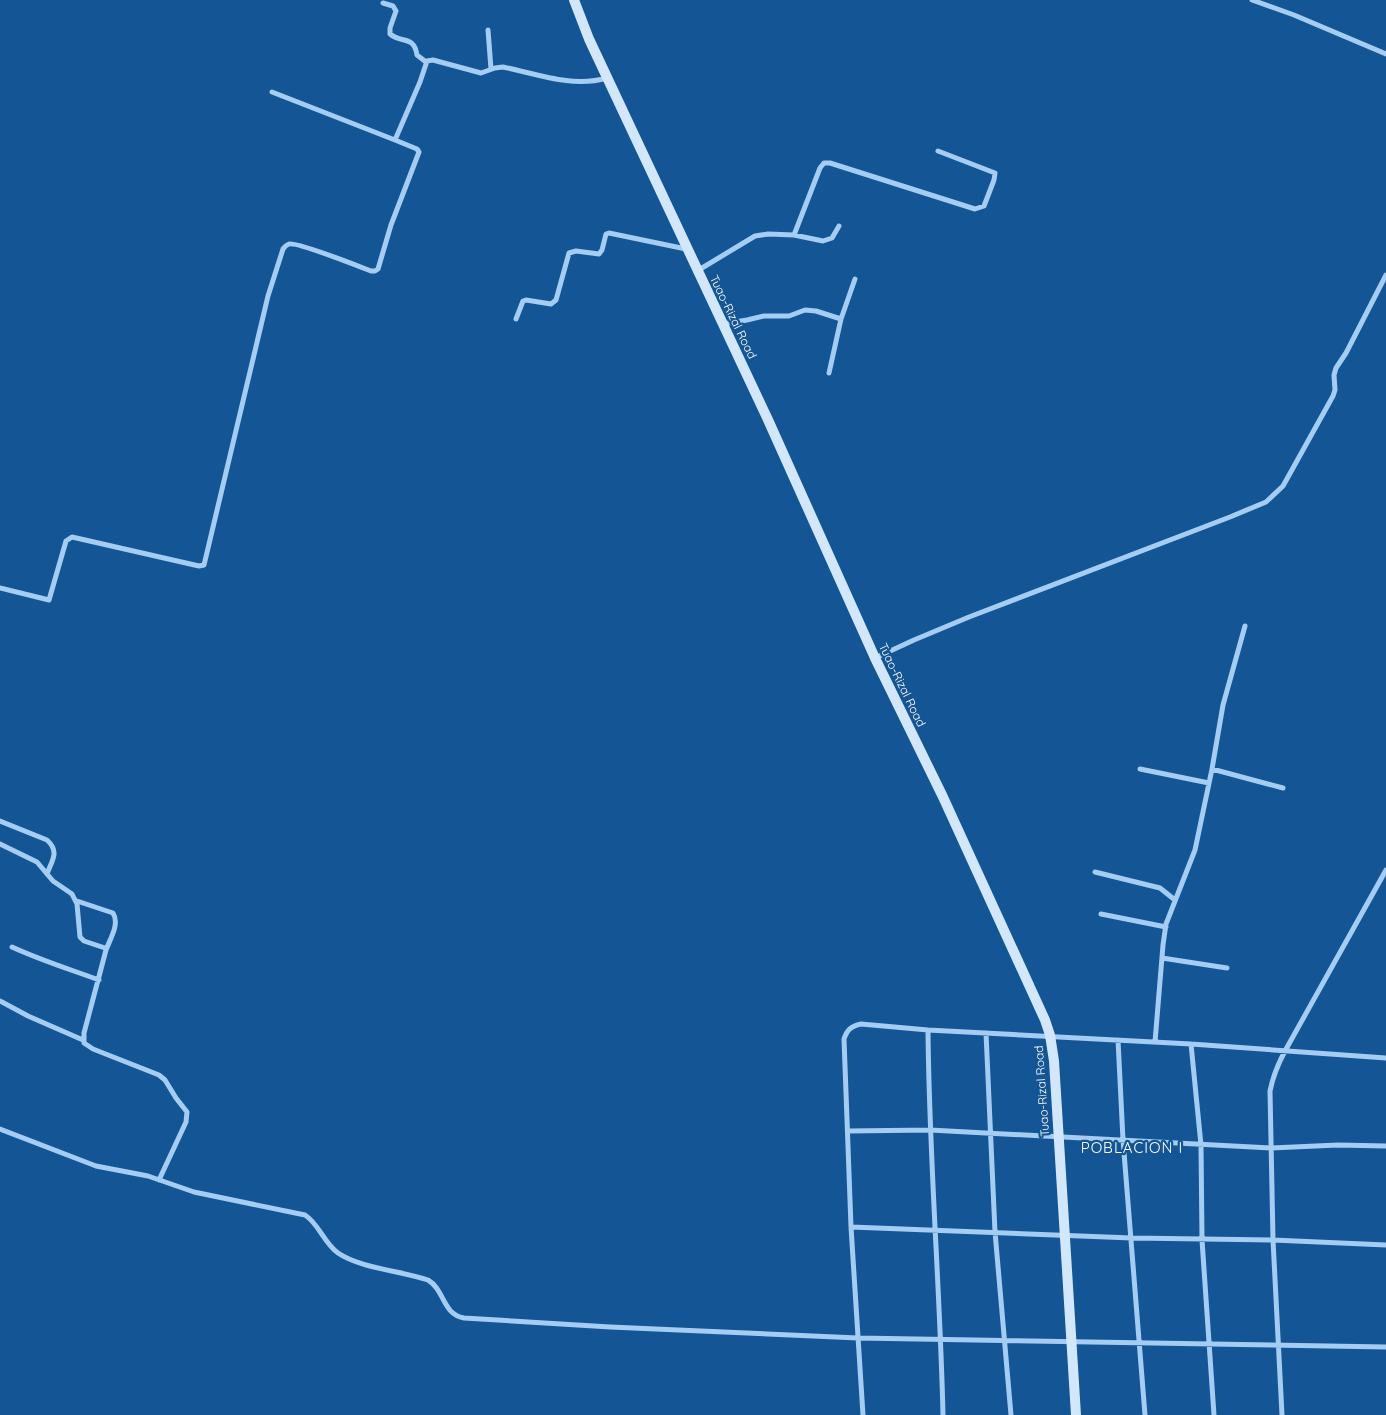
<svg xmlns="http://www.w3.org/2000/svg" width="1386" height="1415" font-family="Quicksand,sans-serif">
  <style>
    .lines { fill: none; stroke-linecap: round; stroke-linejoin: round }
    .street { stroke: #a5ccf2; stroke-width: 5 }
    .secondary { stroke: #d3e7fc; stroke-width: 10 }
    .labels { text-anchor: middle; stroke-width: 4.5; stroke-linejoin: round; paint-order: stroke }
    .street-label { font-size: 12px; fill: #fff; stroke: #145595 }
    .quarter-label { font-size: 15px; letter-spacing: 1px; fill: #fff; stroke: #145595 }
  </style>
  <rect width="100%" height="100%" fill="#145595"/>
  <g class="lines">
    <!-- street -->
    <path class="street" d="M1252 0 1294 15 1386 54
      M383 3 393 6 396 11 390 28V34C402 44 414 35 417 55L426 62
      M488 30 491 69
      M272 92 395 140
      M794 235 820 168 824 163H830L975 209 984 206 994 180 995 173 938 151
      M697 271 755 236 768 234 794 235 823 241 832 238 839 226
      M516 319 523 301 526 300 551 304 556 300 569 253 576 251 599 254 602 250 606 234 609 233 686 249
      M723 324 747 320 764 316H789L805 310 816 311 841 319
      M829 373 841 319 855 279
      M0 588 49 600 66 541 72 537 199 566 204 565 268 296 283 249C285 246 286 245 289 244 298 242 358 266 371 271H375L378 269 391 225 419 152 417 149 395 140 420 82 427 61 433 60 481 73 495 68 503 67C537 74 572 88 607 78
      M875 658 914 640 969 617 1230 517 1266 502 1283 486 1333 396 1335 390 1334 375 1336 368 1346 353 1386 275
      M1140 769 1209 783
      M1212 769 1283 788
      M0 821 47 840C60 852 52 860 47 874
      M0 844 37 862 53 881 72 894 77 904 80 937 84 941 105 948 106 950 84 1033V1043L93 1049 159 1075 165 1080 176 1098 187 1112 186 1122 159 1180
      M1095 872 1160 888 1175 900
      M77 901 113 913C120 924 110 939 106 950
      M1101 914 1166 927
      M12 947C40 960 69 969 99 980
      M1162 958 1227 968
      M0 1001 28 1016 83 1040
      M928 1030C929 1158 940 1286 943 1415
      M986 1033 995 1232 1011 1415
      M1118 1040 1123 1140 1145 1415
      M1155 1042 1163 945 1166 924 1195 850 1212 769 1223 705 1245 626
      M1191 1044 1201 1145 1202 1240 1214 1415
      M0 1129 96 1166 148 1176 194 1192 305 1215C319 1224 324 1243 338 1253 360 1268 401 1271 428 1280 445 1290 442 1314 464 1318L610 1327 858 1338 1386 1347
      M848 1131 930 1130 1271 1148 1338 1145 1386 1146
      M851 1227 1132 1238 1273 1240 1386 1245
      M863 1415 851 1227 844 1039C847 1030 851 1026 861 1024L928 1030 1191 1044 1386 1058
      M1282 1415 1273 1240 1270 1091C1273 1076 1278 1064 1285 1051L1386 870"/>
    <!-- secondary -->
    <path class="secondary" d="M574 0 589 39 769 422 875 658 943 797 1045 1020 1050 1035 1054 1061 1076 1415"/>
  </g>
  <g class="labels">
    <!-- street labels -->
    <g class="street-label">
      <text transform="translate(733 317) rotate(64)" y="4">Tuao-Rizal Road</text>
      <text transform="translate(902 685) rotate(64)" y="4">Tuao-Rizal Road</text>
      <text transform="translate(1042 1091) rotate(-94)" y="4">Tuao-Rizal Road</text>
    </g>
    <!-- quarter labels -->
    <g class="quarter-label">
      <text x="1132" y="1153">POBLACION I</text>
    </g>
  </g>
</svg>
